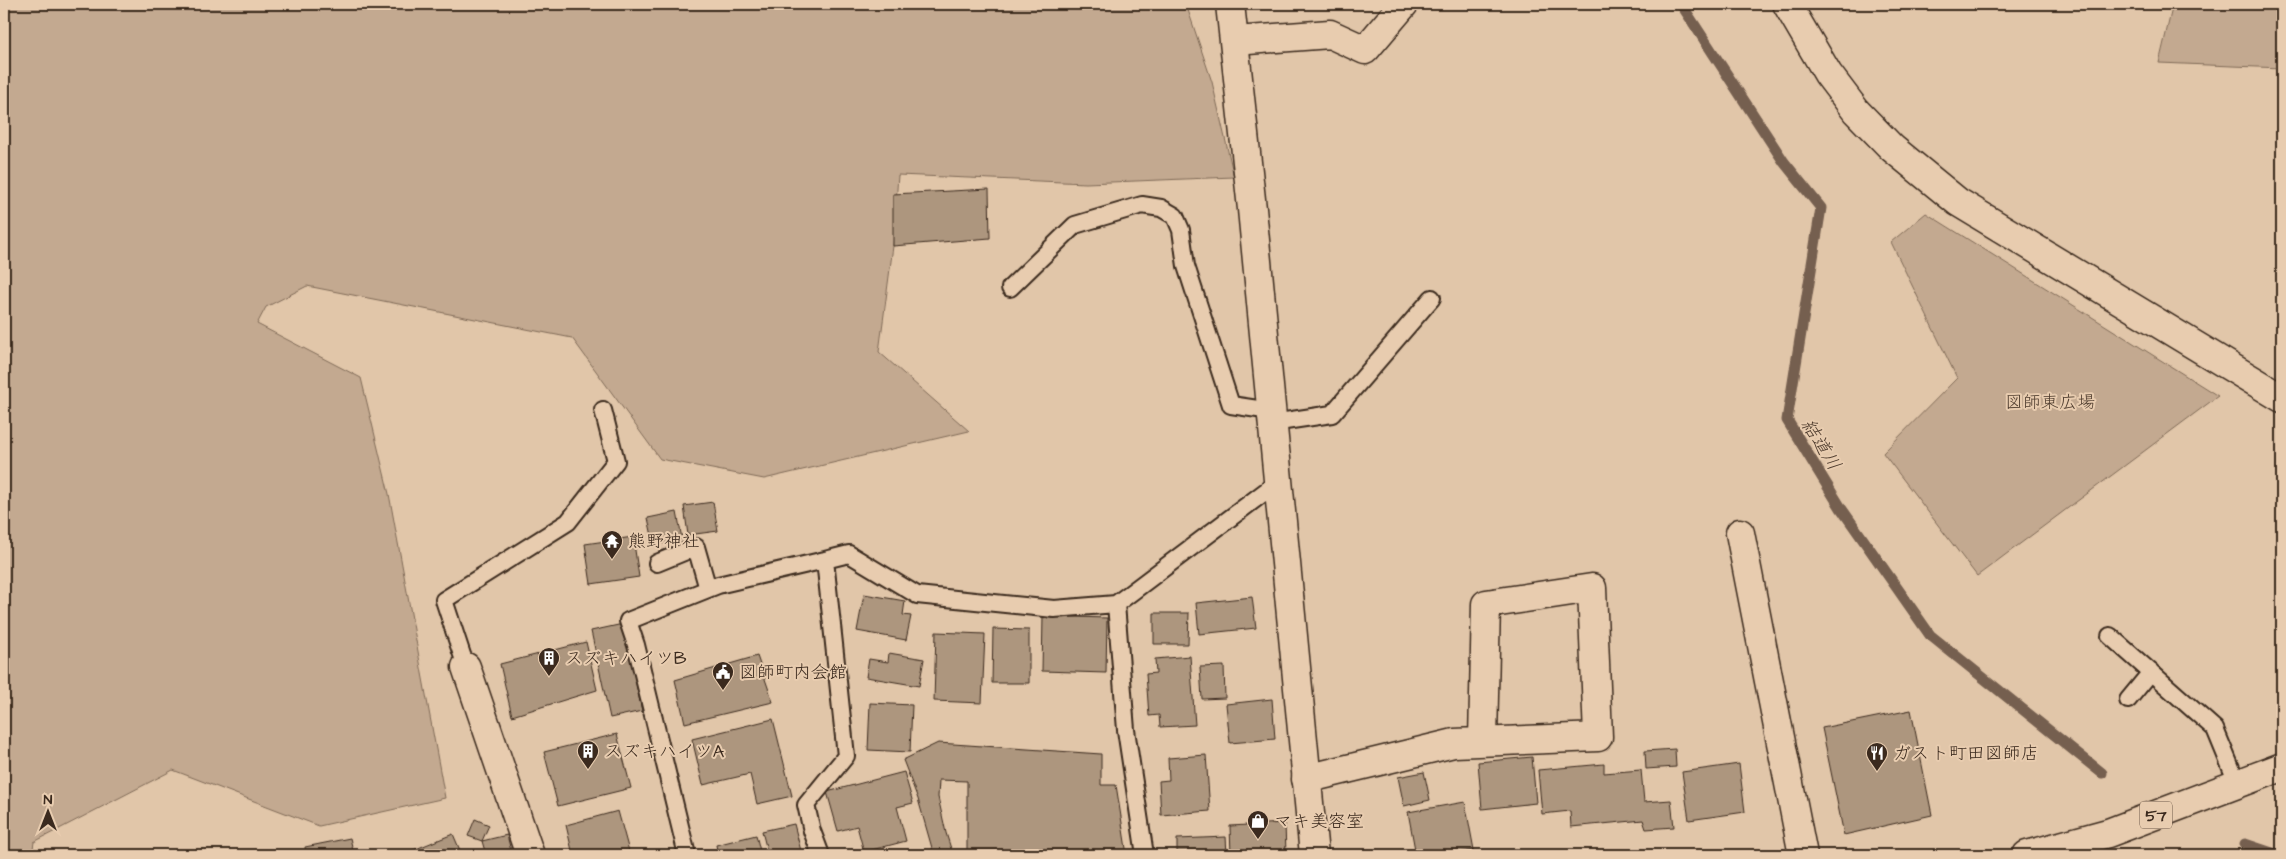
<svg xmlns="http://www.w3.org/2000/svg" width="2286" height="859" font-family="'Architects Daughter','Klee One',sans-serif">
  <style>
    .green { fill: #c3a990; stroke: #7f6a57 }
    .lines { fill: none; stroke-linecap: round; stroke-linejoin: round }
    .stream { stroke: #755f4f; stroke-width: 11 }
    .building { fill: #ad967e; stroke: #3b2a1e }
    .lane-casing { stroke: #3b2a1e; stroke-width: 20 }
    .street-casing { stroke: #3b2a1e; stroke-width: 31 }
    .secondary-casing { stroke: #3b2a1e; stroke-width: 31 }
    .primary-casing { stroke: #3b2a1e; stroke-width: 31 }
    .lane { stroke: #e8ccaf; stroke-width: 16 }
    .street { stroke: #e8ccaf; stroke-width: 28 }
    .secondary { stroke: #e8ccaf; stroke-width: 28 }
    .primary { stroke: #e8ccaf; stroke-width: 28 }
    .labels { text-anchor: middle; stroke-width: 4; stroke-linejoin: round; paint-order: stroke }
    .shield { fill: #e8ccaf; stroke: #6f5b4a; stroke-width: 1 }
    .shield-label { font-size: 16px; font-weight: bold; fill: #3b2a1e }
    .park-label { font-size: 18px; fill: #4f3d2f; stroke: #e8ccaf }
    .poi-label { font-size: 18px; fill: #3b2a1e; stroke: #e8ccaf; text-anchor: start }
    .water-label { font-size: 19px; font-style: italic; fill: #4e3c2e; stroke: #e8ccaf }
  </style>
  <rect width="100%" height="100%" fill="#e1c6a9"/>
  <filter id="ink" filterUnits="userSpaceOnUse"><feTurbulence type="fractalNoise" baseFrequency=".02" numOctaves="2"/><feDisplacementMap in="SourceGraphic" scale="10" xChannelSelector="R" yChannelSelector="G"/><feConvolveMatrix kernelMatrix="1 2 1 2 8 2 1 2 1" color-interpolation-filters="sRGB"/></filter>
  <g filter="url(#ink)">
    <!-- green -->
    <path class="green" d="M4 4H1186L1212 82 1234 177 1086 183 898 175 893 246 879 352 969 431 764 479 660 459 572 338 307 286 266 307 257 324 361 378 389 494 445 798 319 826 173 770 34 842 32 855H4Z
      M2173 4H2282V68L2159 63Z
      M1926 213 2218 396 1977 576 1883 453 1957 378 1891 242Z"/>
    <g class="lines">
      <!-- stream -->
      <path class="stream" d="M1681 4 1784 162 1821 208 1787 420 1841 508 1930 635 2102 773
        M2245 844 2278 855"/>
    </g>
    <!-- building -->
    <path class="building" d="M989 189 990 238 893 246V194Z
      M713 502 718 531 688 535 684 506Z
      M677 512 682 539 654 545 648 518Z
      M633 537 639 577 591 584 585 544Z
      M864 594 905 601 903 615 911 616 906 640 857 631Z
      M1252 597 1256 628 1199 634 1196 603Z
      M1154 613H1189L1188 644H1154Z
      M1043 616 1107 618 1106 673 1042 671Z
      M623 624 642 711 610 718 591 631Z
      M993 629 1029 630V683H992Z
      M936 632 985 634 982 703 934 701Z
      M586 642 597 690 512 716 500 664Z
      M889 653 924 659 919 686 866 677 869 659 888 662Z
      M757 656 773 702 685 723 675 680Z
      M1190 656 1195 725 1160 727 1159 715 1149 716 1146 674 1156 673 1155 659Z
      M1224 666 1225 698 1202 699 1200 667Z
      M1272 699 1275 739 1230 743 1226 704Z
      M870 703 912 705 910 752 868 750Z
      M1911 710 1932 815 1844 835 1822 728Z
      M773 719 792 796 757 804 750 774 703 785 692 739Z
      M617 734 631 788 558 806 544 752Z
      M938 743 1101 754V785H1116L1127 855H986L967 853V781L939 780 938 797 946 833 953 855H934L918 799 903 760Z
      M1675 749 1676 767 1646 769 1645 751Z
      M1206 755 1210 811 1161 815 1159 781 1169 780 1168 758Z
      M1532 757 1536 803 1482 809 1478 762Z
      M1604 764V773L1641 770 1644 802 1671 800 1674 827 1646 829 1643 820 1571 827 1570 811 1542 814 1538 770Z
      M1739 764 1745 812 1689 820 1682 772Z
      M904 772 913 803 897 807 906 841 864 852 857 826 838 831 827 792Z
      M1424 772 1430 800 1404 806 1398 777Z
      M1465 802 1474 850 1449 855H1416L1408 812Z
      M618 811 630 855H573L566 825Z
      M475 819 489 825 482 841 468 836Z
      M1285 823 1286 854 1231 855 1230 826Z
      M794 824 802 855H768L762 831Z
      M453 834 462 855H401Z
      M507 835 512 855H486L482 841Z
      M756 835 761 855H718L716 845Z
      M1226 837 1227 855H1177V839Z
      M350 838 354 855H306L305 847Z
      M1549 852 1550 855H1531Z"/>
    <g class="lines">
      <!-- lane casing -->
      <g class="lane-casing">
        <path id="lane" d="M1010 288 1075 225 1142 205 1161 208 1175 216 1181 230 1186 266 1231 405 1271 411
          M1272 423 1332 414 1432 298
          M657 563 696 547 708 589
          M1116 604 1126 730 1145 855
          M2110 636 2215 729 2238 785
          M466 667 444 600 568 522 616 461 603 410
          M2128 700 2151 672
          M687 855 636 645 628 621 718 585 825 560
          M821 855 812 831 806 805 846 756 825 560 849 554 917 595 1054 609 1116 604 1278 482"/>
      </g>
      <!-- street casing -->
      <g class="street-casing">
        <path id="street" d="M1787 4 1828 74 1856 111 1892 148 1958 202 2282 398
          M1235 41 1330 34 1365 50 1404 4
          M1740 533 1803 855
          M466 667 530 855
          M1306 779 1454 743 1598 737 1592 588 1486 604 1483 740"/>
      </g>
      <!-- secondary casing -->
      <g class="secondary-casing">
        <path id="secondary" d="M1230 4 1252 209 1314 855"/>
      </g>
      <!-- primary casing -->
      <g class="primary-casing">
        <path id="primary" d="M2027 855 2108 833 2282 767"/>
      </g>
      <!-- lane -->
      <use href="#lane" class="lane"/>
      <!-- street -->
      <use href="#street" class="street"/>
      <!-- secondary -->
      <use href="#secondary" class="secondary"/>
      <!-- primary -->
      <use href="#primary" class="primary"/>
    </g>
  </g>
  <!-- icons -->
  <defs>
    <g id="temple-pin" transform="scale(1.125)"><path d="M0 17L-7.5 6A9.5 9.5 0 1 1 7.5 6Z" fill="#3b2a1e" stroke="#e8ccaf"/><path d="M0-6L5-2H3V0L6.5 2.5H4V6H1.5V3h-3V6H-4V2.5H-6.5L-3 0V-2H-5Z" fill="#fff"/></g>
    <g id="building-pin" transform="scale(1.125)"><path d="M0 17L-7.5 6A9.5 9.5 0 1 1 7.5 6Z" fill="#3b2a1e" stroke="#e8ccaf"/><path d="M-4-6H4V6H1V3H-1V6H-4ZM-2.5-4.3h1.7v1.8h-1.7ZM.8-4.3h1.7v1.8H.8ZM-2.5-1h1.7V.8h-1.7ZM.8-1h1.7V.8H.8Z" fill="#fff"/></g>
    <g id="civic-pin" transform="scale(1.125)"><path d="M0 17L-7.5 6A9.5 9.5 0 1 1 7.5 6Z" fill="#3b2a1e" stroke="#e8ccaf"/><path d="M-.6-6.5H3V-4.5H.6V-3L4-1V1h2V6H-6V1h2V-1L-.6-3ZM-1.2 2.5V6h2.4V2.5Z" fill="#fff"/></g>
    <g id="restaurant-pin" transform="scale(1.125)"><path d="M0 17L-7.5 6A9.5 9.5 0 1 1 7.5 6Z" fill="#3b2a1e" stroke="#e8ccaf"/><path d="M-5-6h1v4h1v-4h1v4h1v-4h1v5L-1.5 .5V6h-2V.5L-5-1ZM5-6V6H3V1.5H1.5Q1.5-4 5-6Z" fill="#fff"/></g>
    <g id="shop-pin" transform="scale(1.125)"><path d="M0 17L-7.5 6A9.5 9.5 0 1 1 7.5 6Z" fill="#3b2a1e" stroke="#e8ccaf"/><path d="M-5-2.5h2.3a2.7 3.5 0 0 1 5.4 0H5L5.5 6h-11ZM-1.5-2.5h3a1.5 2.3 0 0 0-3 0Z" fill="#fff"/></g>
  </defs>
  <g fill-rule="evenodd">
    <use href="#temple-pin" x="612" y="541"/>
    <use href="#building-pin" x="549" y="658"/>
    <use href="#civic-pin" x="723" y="672"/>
    <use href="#building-pin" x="588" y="751"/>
    <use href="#restaurant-pin" x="1877" y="753"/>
    <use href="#shop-pin" x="1258" y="821"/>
  </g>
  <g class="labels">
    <!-- shield labels -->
    <rect class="shield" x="2140" y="801.5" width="32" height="27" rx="4"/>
    <g class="shield-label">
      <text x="2156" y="821">57</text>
    </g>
    <!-- park labels -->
    <g class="park-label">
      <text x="2050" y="408">図師東広場</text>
    </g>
    <!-- poi labels -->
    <g class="poi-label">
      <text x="628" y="547">熊野神社</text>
      <text x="565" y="664">スズキハイツB</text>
      <text x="739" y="678">図師町内会館</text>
      <text x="604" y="757">スズキハイツA</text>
      <text x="1893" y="759">ガスト町田図師店</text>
      <text x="1274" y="827">マキ美容室</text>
    </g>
    <!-- water labels -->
    <g class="water-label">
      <text transform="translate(1822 444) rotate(58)" y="7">結道川</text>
    </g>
  </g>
  <!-- margin -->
  <rect width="2286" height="859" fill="none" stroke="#e8ccaf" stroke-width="20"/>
  <rect x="10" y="10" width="2266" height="839" fill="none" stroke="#3b2a1e" stroke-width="2" filter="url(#ink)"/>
  <!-- north arrow -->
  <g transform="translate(48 812)" stroke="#e8ccaf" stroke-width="4" paint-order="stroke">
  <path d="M0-4L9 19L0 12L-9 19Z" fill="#3b2a1e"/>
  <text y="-8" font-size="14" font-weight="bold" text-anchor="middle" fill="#3b2a1e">N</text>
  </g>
</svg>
